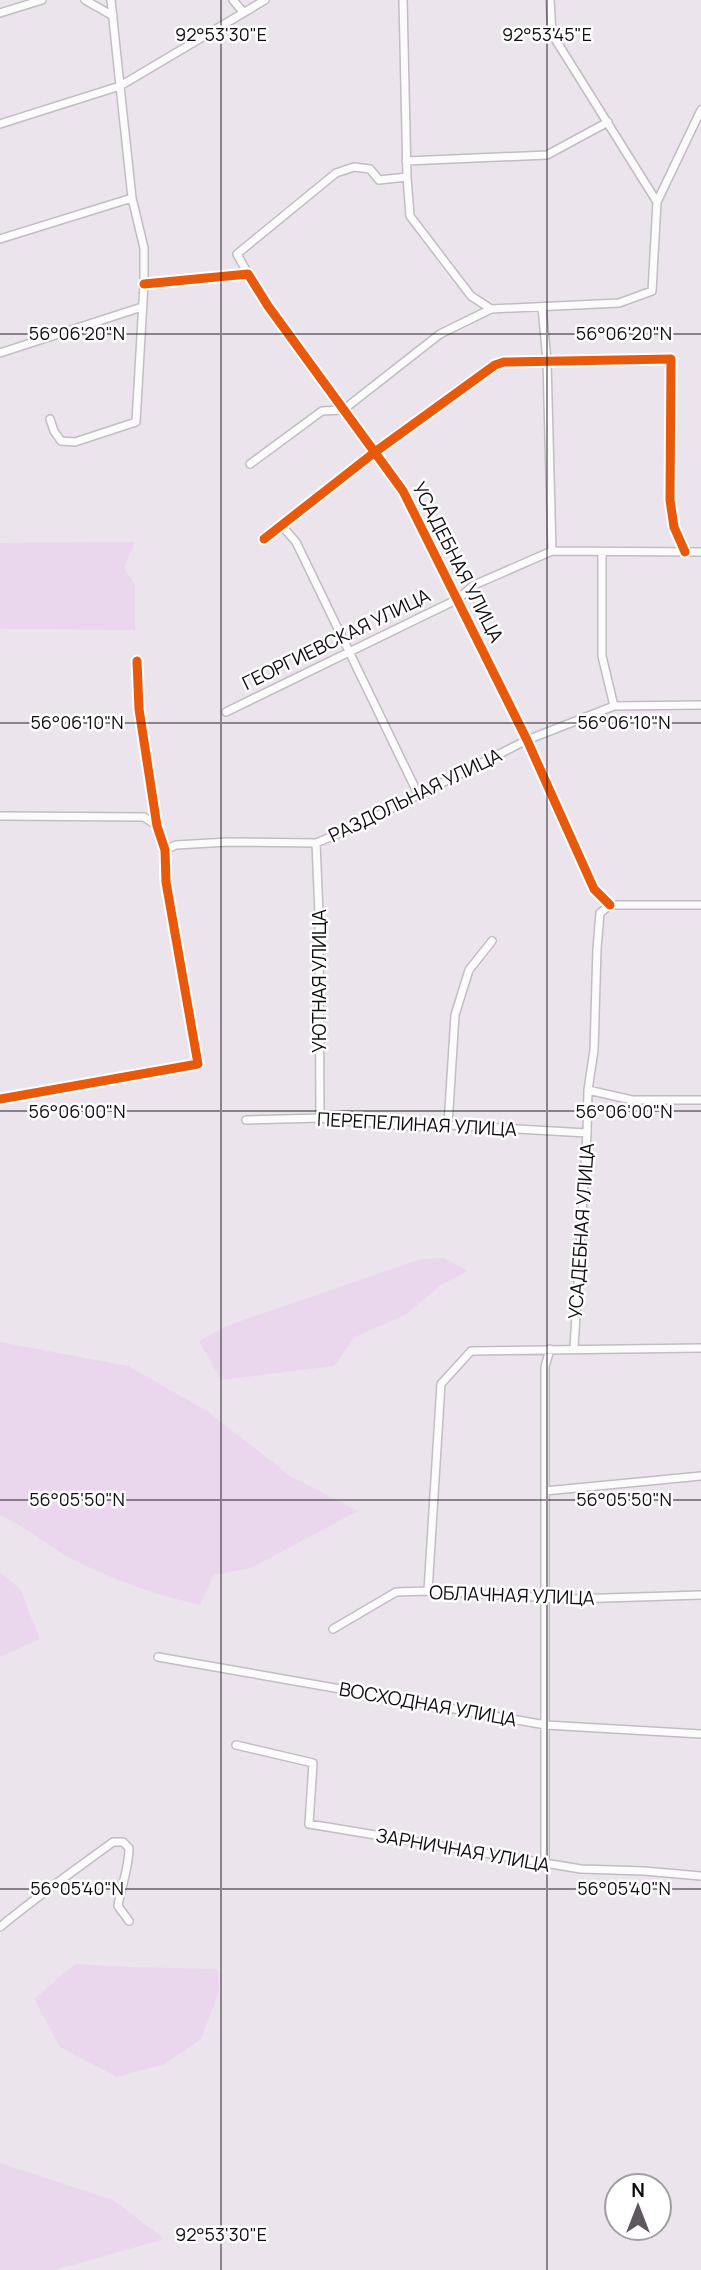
<svg xmlns="http://www.w3.org/2000/svg" width="701" height="2270" font-family="Manrope,sans-serif">
  <style>
    .green { fill: #ead7ed }
    .lines { fill: none; stroke-linecap: round; stroke-linejoin: round }
    .street-casing { stroke: #c2bcc3; stroke-width: 10 }
    .street { stroke: #fcfbfc; stroke-width: 7 }
    .cycleway-casing { stroke: #fff; stroke-width: 13 }
    .cycleway { stroke: #e8590c; stroke-width: 9 }
    .ticks { fill: none; stroke: #110c11; stroke-width: 2; stroke-opacity: 0.45 }
    .labels { text-anchor: middle; stroke-width: 5; stroke-linejoin: round; paint-order: stroke }
    .street-label { font-size: 19px; fill: #110c11; stroke: #fff }
    .ticks-label { font-size: 18px; text-anchor: middle; fill: #110c11; stroke: #fff; stroke-width: 5; stroke-linejoin: round; paint-order: stroke }
  </style>
  <rect width="100%" height="100%" fill="#ebe4ec"/>
  <!-- green -->
  <path class="green" d="M135 542 124 568 135 585V630L0 629V543Z
    M444 1258 468 1271 441 1285 405 1315 355 1337 334 1366 221 1380 199 1341 229 1325 421 1259Z
    M0 1342 128 1366 207 1411 290 1476 358 1511 251 1568 214 1575 200 1605C157 1595 118 1582 78 1562 51 1549 28 1528 0 1515Z
    M0 1572 20 1589 40 1639 0 1657Z
    M75 1964 131 1967 218 1969 219 1992 201 2039 165 2064 117 2077 60 2047 34 1999Z
    M0 2163 113 2200 164 2239 55 2270H0Z"/>
  <g class="lines">
    <!-- street casing -->
    <g class="street-casing">
      <path id="street" d="M85 0 113 16
        M111 0 120 86 265 0
        M233 0 243 12
        M403 0 407 177 410 216 471 296 491 309
        M550 0 552 34 657 202
        M0 13 42 0
        M0 124 120 86 132 198 144 248V284L136 422 75 442 61 441 54 431 50 419
        M406 161 547 155 608 122
        M0 239 132 198
        M248 274 237 254 336 173 354 167 370 169 379 180 407 177
        M144 284 248 274 268 306 403 491 527 740 594 889 610 905
        M542 307 547 361 552 551
        M0 353 142 307
        M250 464 322 411 343 410 440 334 491 309 619 303 652 291 657 202 701 110
        M282 526 296 542 418 794
        M264 539 375 452 495 365 504 362 671 359 670 500 674 527 685 552
        M602 553V656L614 706
        M226 712 458 599 474 585 552 551 701 552
        M0 816 144 817 157 826
        M316 843 319 914 320 1118
        M165 850 176 845 228 842 316 843 357 826 527 740 614 706 701 705
        M610 905H701
        M588 1090 632 1100H701
        M0 1099 198 1064 166 882 165 850 157 826 139 709 137 661
        M246 1120 320 1118 416 1127 448 1125 587 1133
        M448 1125 455 1015 469 970 492 941
        M574 1348 587 1133 588 1090 594 1050 597 949 600 913 610 905
        M545 1491 701 1476
        M428 1591 441 1384 471 1351 701 1348
        M333 1629 396 1592 428 1591 573 1599 701 1595
        M158 1657 546 1725 701 1734
        M236 1745 313 1763 309 1824 581 1869 644 1871 701 1876
        M545 1865V1367L550 1349
        M0 1927C36 1897 75 1870 113 1842H123L129 1848C129 1869 121 1886 118 1906L129 1921"/>
    </g>
    <!-- street -->
    <use href="#street" class="street"/>
    <!-- cycleway casing -->
    <g class="cycleway-casing">
      <path id="cycleway" d="M144 284 248 274 268 306 403 491 527 740 594 889 610 905
        M264 539 375 452 495 365 504 362 671 359 670 500 674 527 685 552
        M0 1099 198 1064 166 882 165 850 157 826 139 709 137 661"/>
    </g>
    <!-- cycleway -->
    <use href="#cycleway" class="cycleway"/>
  </g>
  <!-- ticks -->
  <path class="ticks" d="M221 0V2270M547 0V2270M0 334H701M0 723H701M0 1111H701M0 1500H701M0 1889H701"/>
  <g class="labels">
    <!-- street labels -->
    <g class="street-label">
      <text transform="translate(458 562) rotate(63)" y="7">УСАДЕБНАЯ УЛИЦА</text>
      <text transform="translate(336 639) rotate(-26)" y="7">ГЕОРГИЕВСКАЯ УЛИЦА</text>
      <text transform="translate(415 795) rotate(-26)" y="7">РАЗДОЛЬНАЯ УЛИЦА</text>
      <text transform="translate(319 981) rotate(-90)" y="7">УЮТНАЯ УЛИЦА</text>
      <text transform="translate(417 1124) rotate(3)" y="7">ПЕРЕПЕЛИНАЯ УЛИЦА</text>
      <text transform="translate(581 1231) rotate(-86)" y="7">УСАДЕБНАЯ УЛИЦА</text>
      <text transform="translate(512 1595) rotate(2)" y="7">ОБЛАЧНАЯ УЛИЦА</text>
      <text transform="translate(428 1704) rotate(10)" y="7">ВОСХОДНАЯ УЛИЦА</text>
      <text transform="translate(463 1850) rotate(10)" y="7">ЗАРНИЧНАЯ УЛИЦА</text>
    </g>
  </g>
  <g class="ticks-label">
    <text x="221" y="41">92°53'30"E</text>
    <text x="547" y="41">92°53'45"E</text>
    <text x="77" y="340">56°06'20"N</text>
    <text x="624" y="340">56°06'20"N</text>
    <text x="77" y="729">56°06'10"N</text>
    <text x="624" y="729">56°06'10"N</text>
    <text x="77" y="1118">56°06'00"N</text>
    <text x="624" y="1118">56°06'00"N</text>
    <text x="77" y="1506">56°05'50"N</text>
    <text x="624" y="1506">56°05'50"N</text>
    <text x="77" y="1895">56°05'40"N</text>
    <text x="624" y="1895">56°05'40"N</text>
    <text x="221" y="2241">92°53'30"E</text>
  </g>
  <!-- north arrow -->
  <g transform="translate(638 2207)"><circle r="33" fill="#ffffff" stroke="#a09ea0" stroke-width="2"/>
  <path d="M0-5L12 26L0 18L-12 26Z" fill="#5d585e"/>
  <text y="-10" font-size="19" font-weight="bold" text-anchor="middle" fill="#110c11">N</text>
  </g>
</svg>
